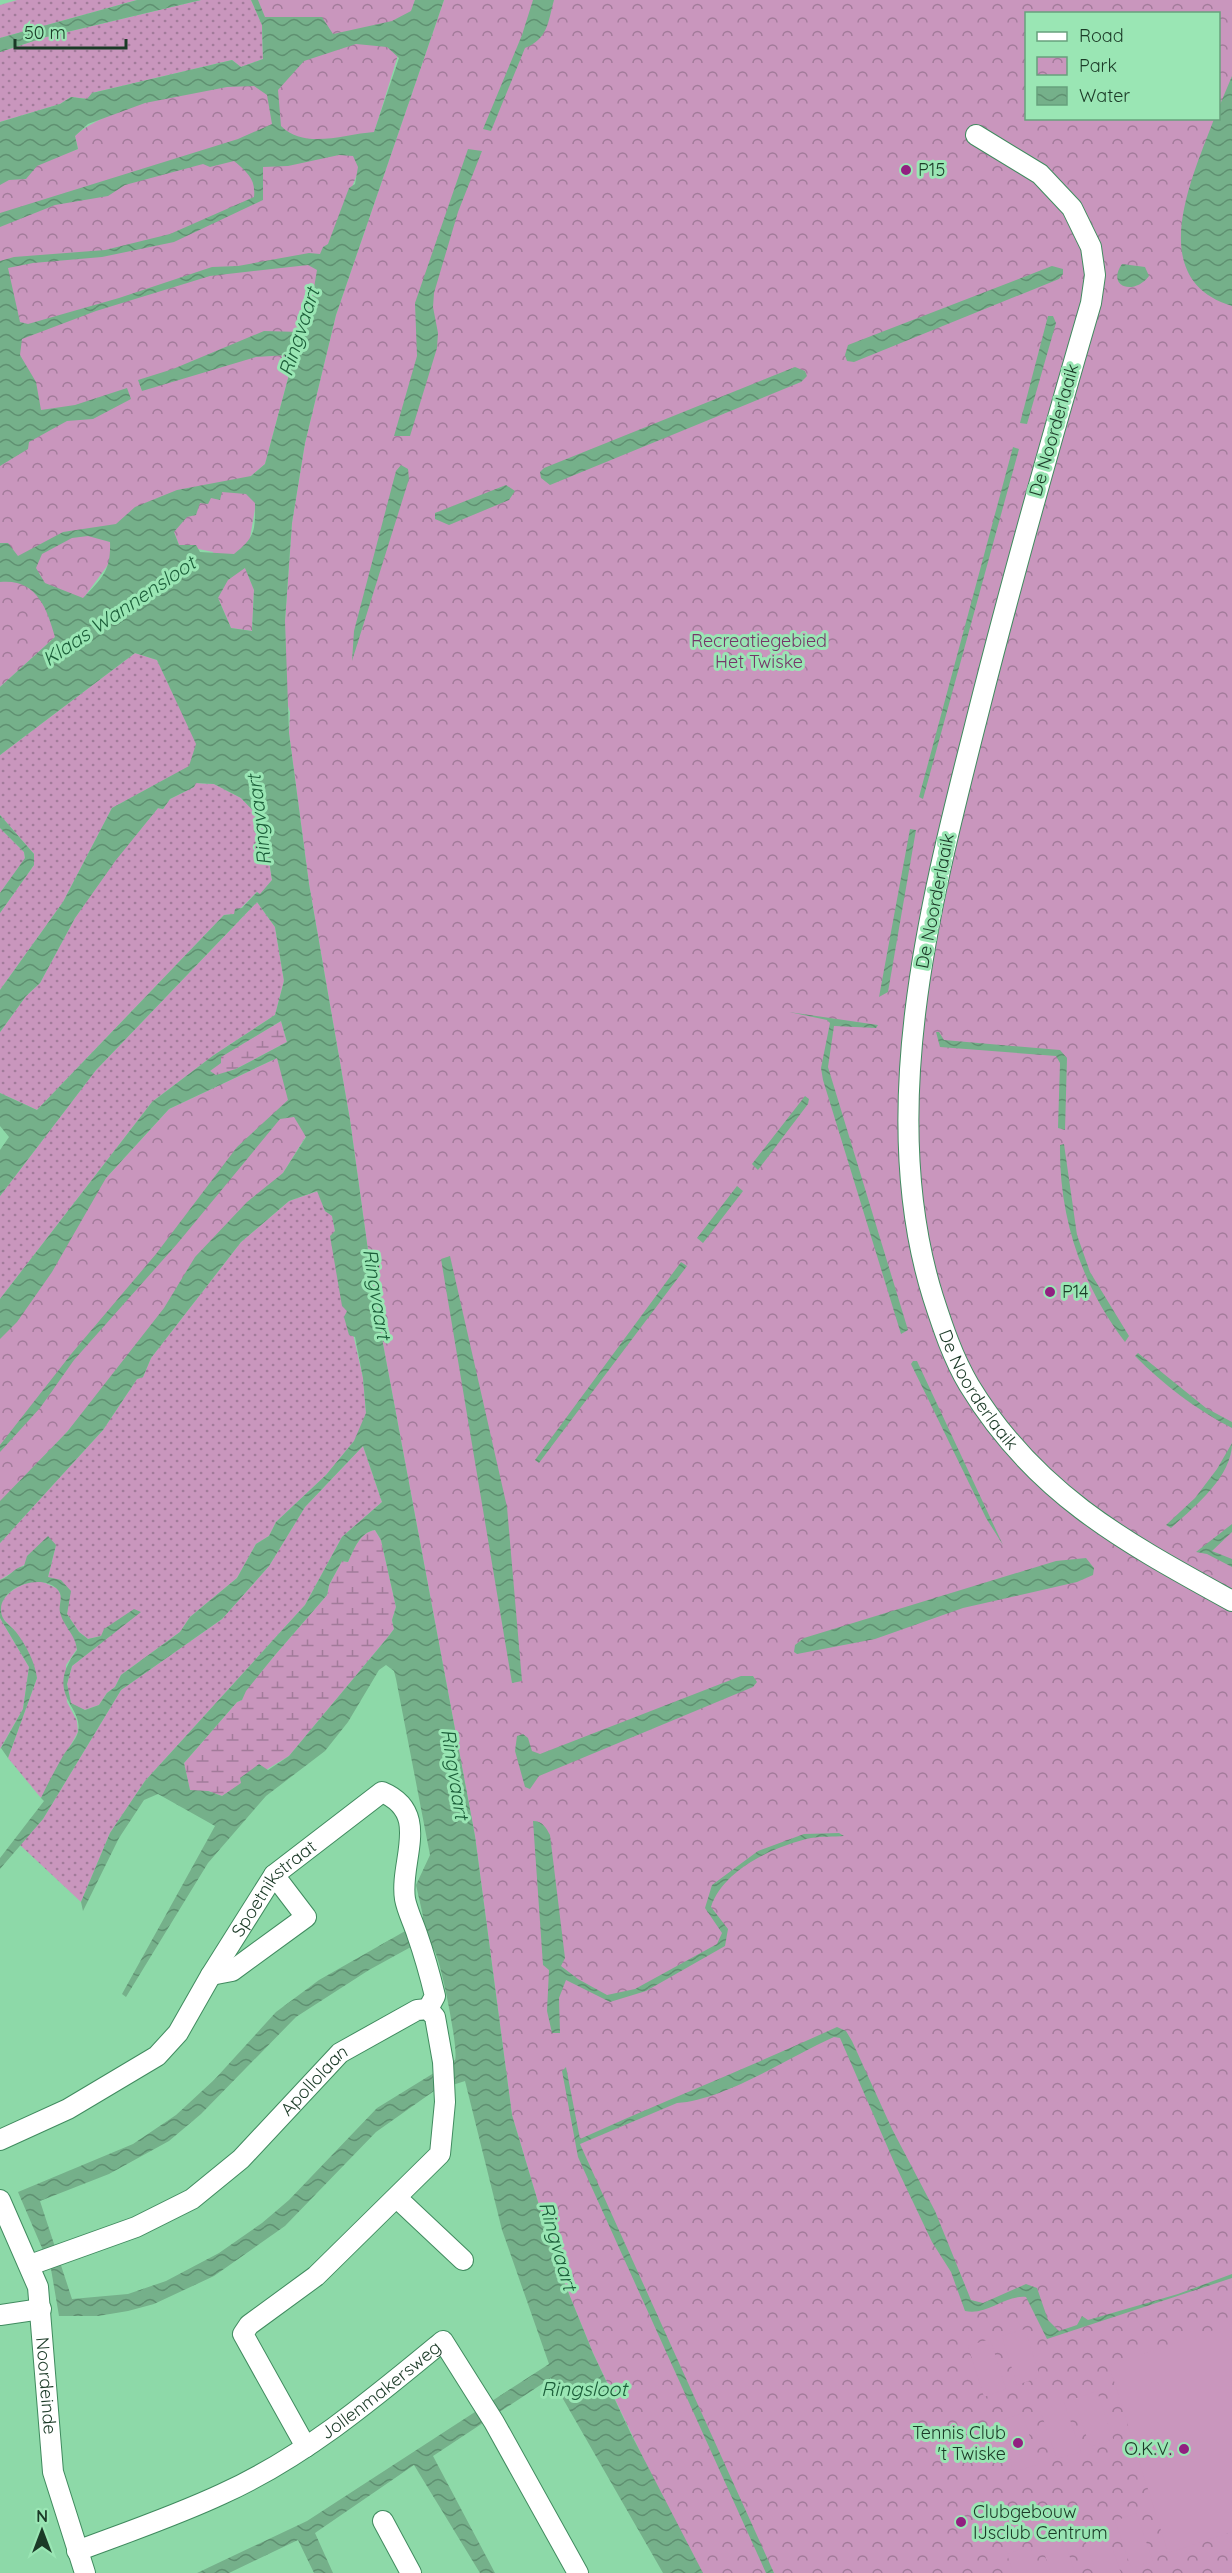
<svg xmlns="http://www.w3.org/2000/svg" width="1232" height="2573" font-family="Quicksand,sans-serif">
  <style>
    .grass { fill: url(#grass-dots) }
    .wetland { fill: url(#wetland-marsh) }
    .park { fill: url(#park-crowns); fill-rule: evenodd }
    .garden { fill: #c996bd }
    .water { fill: url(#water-waves); fill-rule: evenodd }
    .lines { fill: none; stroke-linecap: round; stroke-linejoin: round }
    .minor-casing { stroke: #408b5f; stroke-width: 22 }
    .minor { stroke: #fff; stroke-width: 20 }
    .poi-dot { fill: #912080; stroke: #9ae6b4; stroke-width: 2 }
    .labels { text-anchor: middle; stroke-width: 6; stroke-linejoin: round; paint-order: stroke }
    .poi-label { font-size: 18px; fill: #1b3a27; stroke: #9ae6b4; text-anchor: start }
    .street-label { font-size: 18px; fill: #1b3a27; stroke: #9ae6b4 }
    .park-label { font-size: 18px; fill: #753669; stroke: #9ae6b4 }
    .water-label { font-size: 20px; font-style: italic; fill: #1b5e39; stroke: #9ae6b4 }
  </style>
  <defs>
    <pattern id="grass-dots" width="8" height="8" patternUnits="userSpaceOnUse" patternTransform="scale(1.5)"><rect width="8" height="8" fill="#c996bd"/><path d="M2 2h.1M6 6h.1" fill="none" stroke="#a27b9a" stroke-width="1.8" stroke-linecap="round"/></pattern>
    <pattern id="wetland-marsh" width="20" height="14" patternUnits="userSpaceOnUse" patternTransform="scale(1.5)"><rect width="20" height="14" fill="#c996bd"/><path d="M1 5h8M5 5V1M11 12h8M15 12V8" fill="none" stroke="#a27b9a"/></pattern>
    <pattern id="park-crowns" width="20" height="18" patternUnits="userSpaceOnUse" patternTransform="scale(1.5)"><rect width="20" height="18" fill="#c996bd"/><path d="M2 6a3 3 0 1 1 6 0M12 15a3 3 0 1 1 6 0" fill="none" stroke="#a27b9a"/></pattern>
    <pattern id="water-waves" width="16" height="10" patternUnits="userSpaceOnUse" patternTransform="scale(1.5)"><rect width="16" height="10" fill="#75b08a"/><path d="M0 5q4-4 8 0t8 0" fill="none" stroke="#5f9071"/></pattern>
  </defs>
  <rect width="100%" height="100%" fill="#8dd9a8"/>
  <!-- grass -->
  <path class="grass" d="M17 0H137L0 38V5Z
    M201 0H251L262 25 263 59 241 67 232 60 92 93 88 99 71 97 60 104 0 122V52L46 37Z
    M135 653 157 660 197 744 190 766 112 808 63 902 0 990V913L34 865V854L0 815V755Z
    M195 783 214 784 241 798 263 821 272 880 260 895 257 892 235 914 224 915 37 1110 0 1093V1032L26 996 40 983 75 918 116 859 158 808 163 809 170 799 194 787Z
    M0 828 24 852 25 859 0 893Z
    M257 902 275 927 284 981 275 1015 214 1055 152 1102 0 1299V1196L96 1070Z
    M318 1191 325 1211 332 1215 335 1231 331 1236 363 1378 366 1413 362 1427 354 1441 326 1475 276 1522 269 1536 256 1544 237 1578 190 1617 180 1632 121 1675 115 1687 107 1693 99 1705 85 1710 71 1704 67 1684 72 1666 140 1612 101 1636 88 1639 79 1632 67 1614 70 1591 48 1577 56 1545 0 1580V1543L103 1430 137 1379 143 1377 151 1358 241 1242 289 1201Z
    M363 1446 382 1502 342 1537 305 1605 145 1781 110 1833 81 1902 20 1845 43 1819 121 1690 222 1619 269 1566 305 1507Z
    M39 1580 58 1589 61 1596 60 1612 76 1641 77 1649 66 1665 67 1702 77 1721 78 1732 41 1798 8 1758 37 1678C30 1663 25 1644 15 1631 9 1624 0 1619 0 1609 2 1592 26 1581 39 1580Z
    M0 1618 29 1667 23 1709 0 1749Z"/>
  <!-- wetland -->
  <path class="wetland" d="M281 1021 287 1042 236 1069 216 1076 209 1070 221 1063 220 1057Z
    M375 1530 381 1540 396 1607 392 1620 394 1629 388 1637 289 1756 222 1796 208 1791H190L184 1763 237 1702 242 1700 245 1691 275 1655 327 1595 329 1585 342 1561 348 1562C354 1549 360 1532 375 1530Z"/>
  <!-- park -->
  <path class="park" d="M255 0H415L374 133 318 270 309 318 293 360 265 464 251 476 256 503 245 567 254 590 252 631 231 628 218 598 213 552 179 545 174 532 110 562 55 637 0 687V464L41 410 20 355 0 267V178L78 149 75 136C112 101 249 75 303 61L262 25Z
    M444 0H1232V2573H698L593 2353 556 2262 512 2115 475 1836 375 1301 350 1120 309 884 289 733 290 712 286 700 285 621 292 523 305 443 336 315ZM1026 14H1218V118H1026Z
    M277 1058 306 1136 283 1173 67 1432 0 1502V1313L106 1178 169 1109Z"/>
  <!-- garden -->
  <path class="garden" d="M1232 2324V2532L1168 2553 1109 2365Z
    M1025 2329 1040 2377 1017 2385 1002 2336Z
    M990 2339 1006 2389 984 2397 968 2346Z
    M1097 2391 1113 2439 1090 2447 1074 2399Z
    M1064 2402 1081 2452 1057 2459 1040 2410Z
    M1022 2413 1039 2464 1014 2472 998 2422Z
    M1136 2513 1153 2561 1131 2568 1115 2521Z
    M1104 2524 1121 2573H1096L1082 2531Z
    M1063 2536 1075 2573H1051L1041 2544Z
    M1030 2546 1039 2573H1013L1007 2554Z"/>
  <!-- water -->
  <path class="water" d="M137 0H201L46 37 0 52V38Z
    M251 0H258L265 17H322L333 34 392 21 411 11 415 0H444L336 315 305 443 292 523 285 621 289 733 309 884 350 1120 375 1301 475 1836 512 2115 556 2262 593 2353 631 2434 703 2573H663L551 2378 433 2456 495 2573H480L414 2465 315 2533 333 2573H314L298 2540 229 2573H197L307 2521 549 2364 502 2230 465 2081 434 2091 376 2132 285 2226 214 2276 154 2304 128 2311 98 2316H59L51 2269 18 2192 133 2144 176 2115 215 2079 276 2012 319 1980 421 1922 423 1916 416 1885 430 1855 396 1679 394 1671 386 1665 379 1670 348 1722 325 1751 266 1796 208 1863 126 1997 122 1994 215 1826 158 1794 144 1800 119 1838 83 1911 81 1902 110 1833 145 1781 305 1605 342 1537 382 1502 363 1446 305 1507 269 1566 222 1619 121 1690 43 1819 0 1869V1858L44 1801 41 1798C48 1783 55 1770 63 1756 67 1749 76 1740 78 1732 84 1706 43 1695 77 1650 76 1635 63 1626 60 1612 58 1605 64 1597 58 1590 42 1572 0 1587 1 1610 1 1621 10 1625 16 1632 26 1645 35 1662 37 1678L8 1758 1 1748 23 1709 29 1667 0 1618V1580C10 1577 13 1568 24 1566L27 1556 48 1536 56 1545 48 1577 61 1580 71 1591 67 1614 79 1632 88 1639 101 1636 104 1629 134 1609 141 1612 72 1666 67 1684 71 1703 85 1710 99 1705 107 1693 115 1687 121 1675 180 1632 190 1617 237 1578 256 1544 269 1536 276 1522 326 1475 354 1441 366 1413 363 1378 355 1337 349 1335 344 1317 347 1311 342 1306 330 1236 335 1231 332 1216 325 1211 317 1191 289 1201 241 1242 151 1358 143 1377 137 1379 103 1430 0 1543V1501L67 1432 164 1308 195 1257 247 1202 283 1173 306 1137 294 1117 280 1119 177 1244 74 1360 40 1408 0 1452V1445L72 1353 156 1254 237 1147 288 1100 277 1058 169 1109 106 1178 52 1272 17 1322 0 1339V1299L152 1102 214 1055 275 1015 284 981 275 927 257 902 96 1070 0 1196V1150L9 1137 0 1126V1093L37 1110 224 915 234 914 235 909 242 908 257 892 260 894 272 880 263 821 241 798 214 784 196 783 194 787 170 799 163 809 158 808 116 860 75 918 40 983 26 996 0 1032V990L63 902 112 808 189 766 196 744 157 660 135 653 0 755V687L55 637C47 608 36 578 0 582V543H8L18 556 63 532 116 524 135 507 177 490 251 476 265 464 293 360 288 355 256 357 142 391 138 380 173 369 264 331 301 332 303 323 309 317 317 270 308 265 210 276 96 311 22 339 20 355 36 382 41 410 75 405 127 388 131 399 93 419 67 421 29 442 28 449 0 466V261L14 257 105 250 170 234 254 197C256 179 247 172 234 161L210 167 203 164 125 185 108 196 55 205 0 227V213L238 139 272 124 267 95 254 86 227 87 145 103 88 124 75 136 78 149 37 166 26 179 9 180 0 185V122L60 104 71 97 87 99 92 93 232 60 241 67 263 59 262 25ZM356 44 387 47 399 58 374 132C344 134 305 150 281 126L278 90 304 61ZM339 155 353 156 358 167 355 184 349 188 328 244 323 247 320 254 309 253 238 266 212 267 119 298 28 324 20 322 8 268 33 263 102 257 174 242 263 200V167L288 166ZM222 492 246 494 255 503C255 530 256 537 234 554L200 552 196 545H179L174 532 187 517 196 515 200 503 208 504 211 498 220 500ZM88 536 110 542C111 571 102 578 83 598L45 583 36 568 42 554 72 538ZM245 568 254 590 252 631 231 628 218 598 228 580ZM281 1021 287 1042 236 1069 216 1075 210 1071 221 1063V1057ZM375 1530 381 1540 396 1607 392 1620 394 1629 388 1637 289 1756 268 1770 259 1764 240 1778 241 1783 222 1796 208 1791 190 1790 184 1763 237 1702 242 1700 246 1691 275 1655 327 1595 329 1585 342 1561 348 1562C354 1549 360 1532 375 1530ZM427 1944C428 1944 434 1949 434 1950 441 1960 459 2051 455 2060L377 2108 289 2200 262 2223 219 2253 166 2281 128 2294 72 2299 40 2201 109 2174 169 2141 201 2114 296 2017 369 1970 409 1948Z
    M533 0H554C548 22 548 39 525 48L491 131 483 129 522 35Z
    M1232 76V306C1143 279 1193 176 1214 119L1218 118 1219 107Z
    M468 149 482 151 458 212 434 293 433 307 438 333 437 348 410 436H394L417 356 415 303Z
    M1122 264 1145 267 1149 276C1134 296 1106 287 1122 264Z
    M1052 266 1063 269V274L1059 279 854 362 847 361 845 355 848 345Z
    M1048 316H1053L1056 323 1027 424 1020 423Z
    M795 367 805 371 807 376 801 382 550 485 541 478 540 472 544 468Z
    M1013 447 1019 449 923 799 919 797Z
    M401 465 408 469 409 479 352 661 354 631 396 471Z
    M506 485 515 491 509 500 449 525 435 519V513Z
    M0 815 34 854V865L0 913V893L25 858 24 852 0 828Z
    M910 829 916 830 888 992 879 997Z
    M789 1012 878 1025 876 1028 834 1026 828 1067 908 1330 901 1334 823 1080 821 1068 830 1023 827 1020Z
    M936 1032H939L944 1040 1060 1050 1067 1058 1065 1130 1058 1128 1060 1063 1056 1056 940 1047Z
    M805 1096 809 1099 808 1104 758 1170 752 1164Z
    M1064 1144 1077 1235 1090 1272 1129 1336 1125 1342C1081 1284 1059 1217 1060 1145Z
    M737 1186 743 1191 703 1243 697 1238Z
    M450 1256 507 1507 522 1681 512 1683 441 1259Z
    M681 1262 687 1266 539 1463 535 1460Z
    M1138 1353 1206 1408 1232 1422V1428C1195 1409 1164 1385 1135 1356Z
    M913 1361H917L1003 1545 986 1518 911 1364Z
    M1232 1443C1232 1477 1194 1507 1171 1528L1166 1525 1195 1498 1217 1469Z
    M1232 1524V1532L1212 1551 1232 1559V1567L1207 1554 1196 1552Z
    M1086 1558 1094 1568 1093 1575 1077 1582 963 1608 875 1639 797 1654 794 1652 795 1645 804 1638 1056 1561Z
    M741 1676H753L757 1682 753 1687 539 1776 530 1789 525 1787 515 1751 517 1736 523 1734 528 1738 532 1751 540 1754Z
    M533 1821C543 1821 546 1828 550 1835L565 1958 561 1966 578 1979 607 1995 635 1989 717 1944 722 1933 705 1908 712 1885 758 1851 804 1834 839 1833 844 1836C834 1837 822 1836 811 1838 775 1846 723 1869 711 1907L728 1929 725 1946 646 1991 610 2002 566 1980 559 1998 560 2033H552L547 2011 549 1970 543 1965Z
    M837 2027 846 2031 852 2041 892 2129 935 2211 971 2300 983 2303 1026 2284 1037 2288 1048 2320 1059 2331 1077 2325 1082 2316 1088 2320 1178 2294 1232 2274V2278L1047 2339 1026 2297C1004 2295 987 2316 965 2311L951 2272 932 2242 894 2162 840 2038 834 2037C789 2057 725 2100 677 2103L580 2144 774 2573H766L578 2157 562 2071 566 2067 580 2139C666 2100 752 2066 837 2027Z"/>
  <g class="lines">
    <!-- minor casing -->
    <g class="minor-casing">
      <g id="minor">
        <path id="s1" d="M976 135 1040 174 1072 208 1091 247 1095 275 1091 303C1052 437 1014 571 980 706 933 892 874 1108 933 1297 943 1328 953 1358 969 1385 1035 1494 1125 1542 1232 1601"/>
        <path d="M211 1975 232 1971 306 1917 274 1875"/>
        <path id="s2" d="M0 2140 68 2109 157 2056 178 2033 211 1975 274 1875 382 1792C432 1813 399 1861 405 1899 407 1910 413 1922 417 1934 424 1954 430 1975 435 1996L428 2009"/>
        <path d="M397 2198 463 2260"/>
        <path id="s3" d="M0 2200 38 2287 53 2472 85 2573"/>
        <path id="s4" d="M30 2265 136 2227 192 2199 241 2159 340 2053 417 2010 428 2009 435 2017 443 2062 445 2102 440 2154 316 2276 249 2325 243 2334 306 2447"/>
        <path d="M0 2315 41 2309"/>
        <path d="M383 2521 411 2573"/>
        <path id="s5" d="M77 2551C125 2533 175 2516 222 2494 304 2457 374 2398 443 2341L494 2422 578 2573"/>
      </g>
    </g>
    <!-- minor -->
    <use href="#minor" class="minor"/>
  </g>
  <!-- markers -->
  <g class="poi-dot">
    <circle cx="906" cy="170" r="6"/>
    <circle cx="1050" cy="1292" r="6"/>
    <circle cx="1018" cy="2443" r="6"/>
    <circle cx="1184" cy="2449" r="6"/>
    <circle cx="961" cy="2522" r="6"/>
  </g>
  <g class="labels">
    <!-- poi labels -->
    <g class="poi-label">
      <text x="918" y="176">P15</text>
      <text x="1062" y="1298">P14</text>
      <text x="1006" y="2439" text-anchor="end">Tennis Club<tspan x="1006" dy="21">'t Twiske</tspan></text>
      <text x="1172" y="2455" text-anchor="end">O.K.V.</text>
      <text x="973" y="2518">Clubgebouw<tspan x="973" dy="21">IJsclub Centrum</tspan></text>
    </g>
    <!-- street labels -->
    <g class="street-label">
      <text transform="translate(1054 430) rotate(-74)" y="6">De Noorderlaaik</text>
      <text transform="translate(935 901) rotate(-79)" y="6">De Noorderlaaik</text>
      <text dy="6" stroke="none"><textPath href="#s1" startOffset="1344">De Noorderlaaik</textPath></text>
      <text dy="6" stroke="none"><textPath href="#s2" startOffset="384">Spoetnikstraat</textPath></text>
      <text dy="6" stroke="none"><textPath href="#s4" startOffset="346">Apollolaan</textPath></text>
      <text dy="6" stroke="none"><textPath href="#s3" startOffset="194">Noordeinde</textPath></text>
      <text dy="6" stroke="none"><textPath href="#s5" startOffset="346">Jollenmakersweg</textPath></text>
    </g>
    <!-- park labels -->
    <g class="park-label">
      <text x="759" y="647">Recreatiegebied<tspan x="759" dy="21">Het Twiske</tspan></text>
    </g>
    <!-- water labels -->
    <g class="water-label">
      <text transform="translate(299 332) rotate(-72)" y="7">Ringvaart</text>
      <text transform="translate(119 611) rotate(-34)" y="7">Klaas Wannensloot</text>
      <text transform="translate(259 820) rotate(-97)" y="7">Ringvaart</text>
      <text transform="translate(377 1294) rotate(81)" y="7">Ringvaart</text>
      <text transform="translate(455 1774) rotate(81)" y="7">Ringvaart</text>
      <text transform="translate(558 2246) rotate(74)" y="7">Ringvaart</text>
      <text x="584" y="2396">Ringsloot</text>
    </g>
  </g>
  <!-- legend -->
  <rect x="1025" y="12" width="195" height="108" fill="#9ae6b4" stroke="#67a17c" stroke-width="1.5"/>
  <rect x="1037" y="32" width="30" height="9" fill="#ffffff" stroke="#67a17c" stroke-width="1.5"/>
  <text x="1079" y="42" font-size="18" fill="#1b3a27">Road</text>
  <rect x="1037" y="57" width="30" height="18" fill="url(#park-crowns)" stroke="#67a17c" stroke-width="1.5"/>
  <text x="1079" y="72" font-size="18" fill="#1b3a27">Park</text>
  <rect x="1037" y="87" width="30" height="18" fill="url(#water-waves)" stroke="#67a17c" stroke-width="1.5"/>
  <text x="1079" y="102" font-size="18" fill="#1b3a27">Water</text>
  <!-- north arrow -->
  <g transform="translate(42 2531)" stroke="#9ae6b4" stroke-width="4.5" paint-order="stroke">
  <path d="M0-4.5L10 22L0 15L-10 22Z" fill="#1b3a27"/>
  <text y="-9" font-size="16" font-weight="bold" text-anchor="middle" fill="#1b3a27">N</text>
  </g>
  <!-- scale -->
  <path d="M15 39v9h111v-9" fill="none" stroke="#1b3a27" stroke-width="3"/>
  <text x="24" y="39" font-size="18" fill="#1b3a27" stroke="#9ae6b4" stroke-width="4.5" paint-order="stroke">50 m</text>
</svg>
